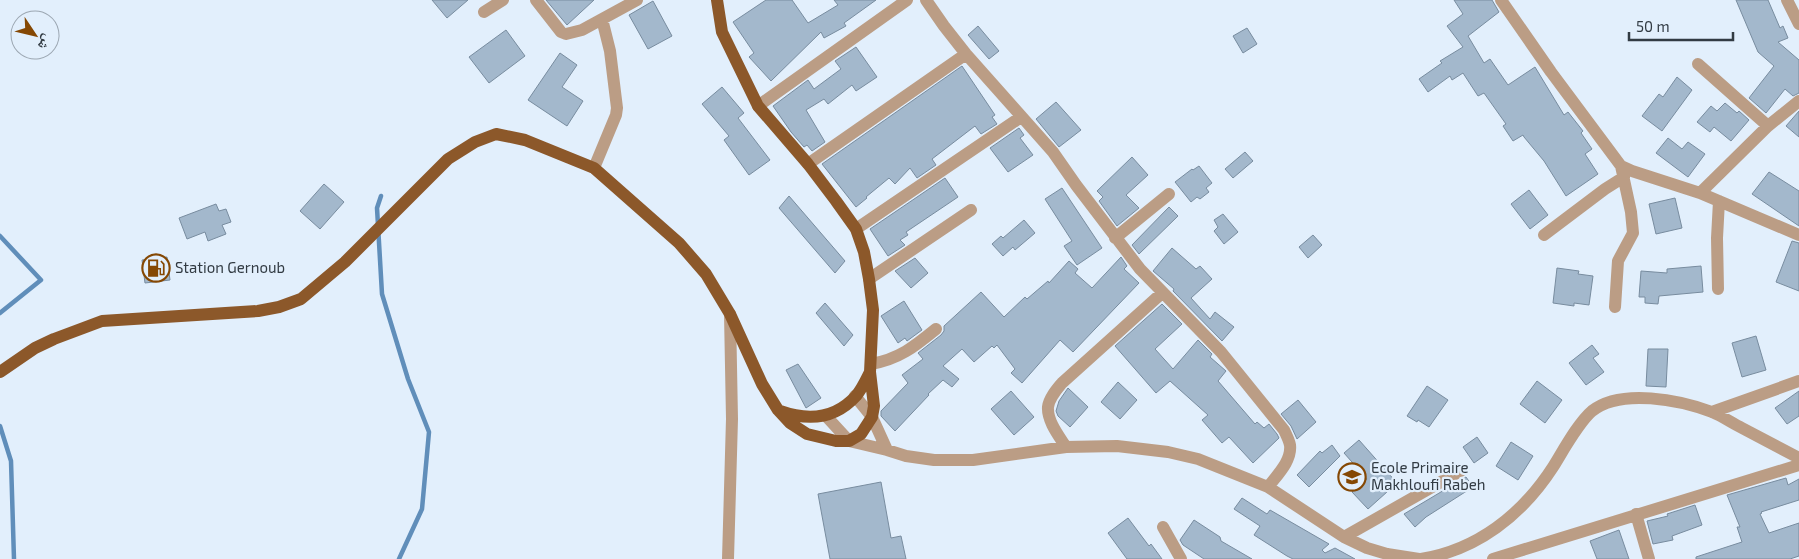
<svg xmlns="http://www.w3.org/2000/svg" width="1799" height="559" font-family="'Exo 2','Noto Naskh Arabic',sans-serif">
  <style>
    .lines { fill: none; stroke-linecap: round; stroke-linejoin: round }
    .stream { stroke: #608eba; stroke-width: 4.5 }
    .building { fill: #a3b8cc; stroke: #788c9f }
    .minor { stroke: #bb9d85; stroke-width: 12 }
    .major { stroke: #8c582a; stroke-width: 12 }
    .labels { text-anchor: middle; stroke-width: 4.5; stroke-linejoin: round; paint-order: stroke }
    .poi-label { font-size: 15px; fill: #323b43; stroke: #e2effc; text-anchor: start }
  </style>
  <rect width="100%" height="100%" fill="#e2effc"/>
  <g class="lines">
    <!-- stream -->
    <path class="stream" d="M381 196 377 208 382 294 408 379 429 432 422 509 399 559
      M0 236 41 280 0 313
      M0 426 11 461 14 559"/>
  </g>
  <!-- building -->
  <path class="building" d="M432 0H468L447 18Z
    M546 0H594L567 25Z
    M766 0H792L808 23 838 5 834 0H876L844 23 846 26 824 38 821 32 771 81 749 57 754 53 733 22Z
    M1454 0H1492L1499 12 1468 36 1484 63 1490 59 1508 85 1535 67 1564 115 1568 112 1583 131 1581 133 1592 149 1585 154 1598 174 1566 196 1544 161 1524 137 1523 135 1513 141 1503 126 1506 124 1484 93 1478 96 1463 73 1452 80 1450 76 1428 92 1419 79 1442 63 1440 61 1463 47 1447 26 1463 14Z
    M1736 0H1768L1780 28 1783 26 1788 38 1778 42 1799 60V93L1793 96 1785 89 1766 113 1749 98 1774 66 1758 52Z
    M653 1 672 36 648 49 629 15Z
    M978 26 999 51 989 59 968 35Z
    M1247 28 1257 44 1243 53 1233 36Z
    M506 30 525 56 489 83 469 57Z
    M856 47 877 77 856 91 852 85 828 104 824 99 806 110 825 142 812 151 807 145 804 147 791 132 773 106 808 80 814 89 841 69 835 61Z
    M560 53 577 65 562 87 583 101 567 126 528 100Z
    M962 66 995 115 992 117 997 124 981 134 975 126 932 159 936 165 917 178 910 168 895 184 889 178 866 197 867 198 856 207 822 164Z
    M1677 77 1692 90 1662 131 1642 116 1659 94 1663 97Z
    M722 87 744 113 738 118 770 160 749 175 724 140 729 136 702 104Z
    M1056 102 1081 130 1059 147 1036 119Z
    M1725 103 1737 113 1739 111 1749 120 1731 141 1714 127 1710 132 1697 122 1711 106 1717 111Z
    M1799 111V137L1786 126Z
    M1019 128 1024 135 1020 138 1033 155 1008 172 990 148Z
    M1668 138 1682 149 1688 142 1705 154 1688 177 1656 153Z
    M1245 152 1253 161 1233 178 1225 169Z
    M1132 157 1148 175 1126 195 1139 208 1117 226 1099 201 1103 197 1097 191Z
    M1199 166 1212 183 1206 188 1209 192 1200 199 1197 197 1191 202 1175 182 1192 169 1193 170Z
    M1769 172 1799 191V226L1752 194Z
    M945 178 958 197 906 232 908 235 900 240 905 245 888 256 870 229Z
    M324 184 344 202 320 229 300 211Z
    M1062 188 1102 248 1077 265 1064 246 1072 241 1045 199Z
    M1529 190 1548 215 1530 229 1511 204Z
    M789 196 845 261 835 273 779 208Z
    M1675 198 1682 228 1656 234 1649 204Z
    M216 204 219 211 226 209 231 222 222 225 226 234 208 241 205 232 187 239 179 218Z
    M1169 207 1178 216 1139 254 1132 245Z
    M1223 214 1238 232 1224 244 1214 231 1218 227 1214 220Z
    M1024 220 1035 233 1015 250 1013 247 1003 256 992 244 1001 236 1003 238Z
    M1313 235 1322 245 1308 258 1299 247Z
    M1792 241 1799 243V291L1776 282Z
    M1172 248 1196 269 1200 266 1212 279 1191 298 1210 319 1215 312 1234 327 1222 341 1173 291 1174 289 1153 271Z
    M167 257 170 280 145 283 142 260Z
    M1121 257 1127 266 1124 269 1139 283 1073 352 1060 340 1022 383 1011 373 1015 369 997 345 994 348 992 346 974 362 962 349 943 366 959 379 952 387 943 380 928 394 929 395 895 431 881 416V411L908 383 902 375 923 359 918 353 941 335 944 331V326L981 292 1004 317 1025 297 1027 299 1048 281 1049 283 1069 261 1078 269 1075 273 1092 288Z
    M915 258 928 273 911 288 895 271Z
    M1701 266 1703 292 1659 296 1658 304 1645 303V297H1639L1641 271 1667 273V269Z
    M1557 268 1579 271 1578 274 1593 276 1589 305 1574 303V306L1553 303Z
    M904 301 922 330 907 341 905 338 898 343 881 316Z
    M825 303 853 335 844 346 816 313Z
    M1162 304 1182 324 1155 349 1173 369 1198 340 1212 354 1210 357 1226 371 1218 381 1255 424 1257 422 1264 428 1269 424 1277 434 1279 438 1253 463 1229 437 1222 443 1202 420 1208 415 1170 381 1156 393 1115 346Z
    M1756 336 1766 370 1742 377 1732 343Z
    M1592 345 1599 354 1593 358 1604 372 1586 385 1569 363Z
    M1648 349H1668L1666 387 1646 386Z
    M798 364 821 398 806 408 786 370Z
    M1537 381 1562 400 1545 423 1520 404Z
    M1118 382 1137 400 1120 419 1101 402Z
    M1427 386 1448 400 1429 427 1418 420 1417 422 1407 416Z
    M1068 388 1088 407 1070 427 1058 416 1056 411 1059 401Z
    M1011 391 1034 417 1014 435 991 409Z
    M1799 391V416L1787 424 1775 408Z
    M1298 400 1316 422 1297 439 1291 426 1281 414Z
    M1477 437 1488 453 1474 463 1463 447Z
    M1359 440 1397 483 1368 509 1352 492 1367 479 1344 453Z
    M1511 442 1533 456 1518 480 1496 466Z
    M1332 445 1340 456 1309 487 1297 475 1320 451 1322 453Z
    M1466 477 1473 487 1426 517 1415 527 1404 514Z
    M1786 478 1788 485 1799 479V500L1761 512 1762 513 1760 514 1769 533 1799 523V556L1790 559H1696V557L1742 542 1737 527H1740L1727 495Z
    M881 482 891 538 901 536 906 559H830L818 494Z
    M1242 498 1267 514 1270 510 1329 544 1322 550 1325 553 1335 548 1355 559H1293L1287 556 1254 535 1260 526 1234 509Z
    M1695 505 1702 525 1672 536 1673 540 1653 544 1647 521 1668 516 1667 514Z
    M1128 518 1149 546 1151 544 1162 559H1127L1108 533Z
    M1194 520 1220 537 1221 541 1252 559H1204L1183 545 1180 540Z
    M1619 530 1629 559H1597L1590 541Z"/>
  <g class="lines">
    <!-- minor -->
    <path class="minor" d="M536 0 561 32 566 34 582 30 637 0
      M926 0 944 26 966 54 1053 152 1076 185 1140 269 1221 352 1284 430C1286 434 1289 440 1290 445 1292 461 1277 475 1268 487
      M1501 0 1551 72 1621 166 1632 171 1700 193 1799 235
      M1787 0 1799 24
      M484 12 503 0
      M1698 64 1768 126
      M758 106 907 0
      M808 164 966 54
      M594 168 616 115 617 108 610 51 602 19
      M1700 193 1768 126 1799 101
      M856 229 1021 117
      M1544 235 1605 189 1624 177
      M1115 238 1169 194
      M869 279 971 210
      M1718 289 1717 238 1719 201
      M1615 307 1618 261 1633 233 1631 212 1621 166
      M871 364C899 359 914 347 936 329
      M855 396 872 417 887 450
      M1712 412 1799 381
      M826 416 849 441 887 450 906 456 934 460H973L1066 447 1117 446 1168 452 1198 459 1268 487 1344 537 1367 548 1387 554 1419 559
      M1066 447C1059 436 1047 421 1048 407 1049 398 1057 389 1062 383L1162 293
      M1636 514 1649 559
      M1163 527 1181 559
      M1344 537 1462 470
      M728 559 732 419 730 314
      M1421 559C1477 550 1522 515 1553 467 1563 451 1578 423 1592 411 1621 388 1680 400 1712 412 1722 416 1732 423 1742 428 1761 438 1780 448 1799 458
      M1493 559 1799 465"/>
    <!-- major -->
    <path class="major" d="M0 372 35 348 54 339 102 321 258 311 279 307 301 299 345 262 448 159 475 142 496 134 525 140 594 168 679 243 706 274 730 314 762 384 778 410 790 423 807 434 836 441H849L861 434 872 417 874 406 870 372 873 310 869 279 864 252 856 229 836 201 808 164 758 106 722 32 717 0
      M780 411C808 421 835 419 856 396 862 389 866 380 870 372"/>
  </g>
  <!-- icons -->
  <defs>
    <g id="fuel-ring" transform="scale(1.4375)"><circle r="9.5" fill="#e2effc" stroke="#854804" stroke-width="1.5"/><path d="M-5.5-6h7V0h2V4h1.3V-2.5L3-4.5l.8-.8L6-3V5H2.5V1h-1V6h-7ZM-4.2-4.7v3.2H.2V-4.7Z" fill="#854804"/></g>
    <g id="school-ring" transform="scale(1.4375)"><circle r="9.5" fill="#e2effc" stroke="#854804" stroke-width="1.5"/><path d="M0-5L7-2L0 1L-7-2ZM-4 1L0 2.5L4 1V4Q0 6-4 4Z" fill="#854804"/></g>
  </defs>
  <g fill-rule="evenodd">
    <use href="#fuel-ring" x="156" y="268"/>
    <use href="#school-ring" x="1352" y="477"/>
  </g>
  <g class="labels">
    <!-- poi labels -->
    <g class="poi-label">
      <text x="175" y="273">Station Gernoub</text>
      <text x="1371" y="473">Ecole Primaire<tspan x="1371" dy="17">Makhloufi Rabeh</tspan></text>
    </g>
  </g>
  <!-- north arrow -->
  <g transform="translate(35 35) rotate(125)"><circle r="24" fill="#e2effc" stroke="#9ca7b2"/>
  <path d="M0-4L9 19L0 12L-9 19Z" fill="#854804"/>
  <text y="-8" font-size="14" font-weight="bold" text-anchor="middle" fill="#323b43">ش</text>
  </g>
  <!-- scale -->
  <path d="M1629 32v8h104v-8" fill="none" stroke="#323b43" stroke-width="2.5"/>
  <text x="1636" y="32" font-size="15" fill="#323b43" stroke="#e2effc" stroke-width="4" paint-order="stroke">50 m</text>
</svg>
